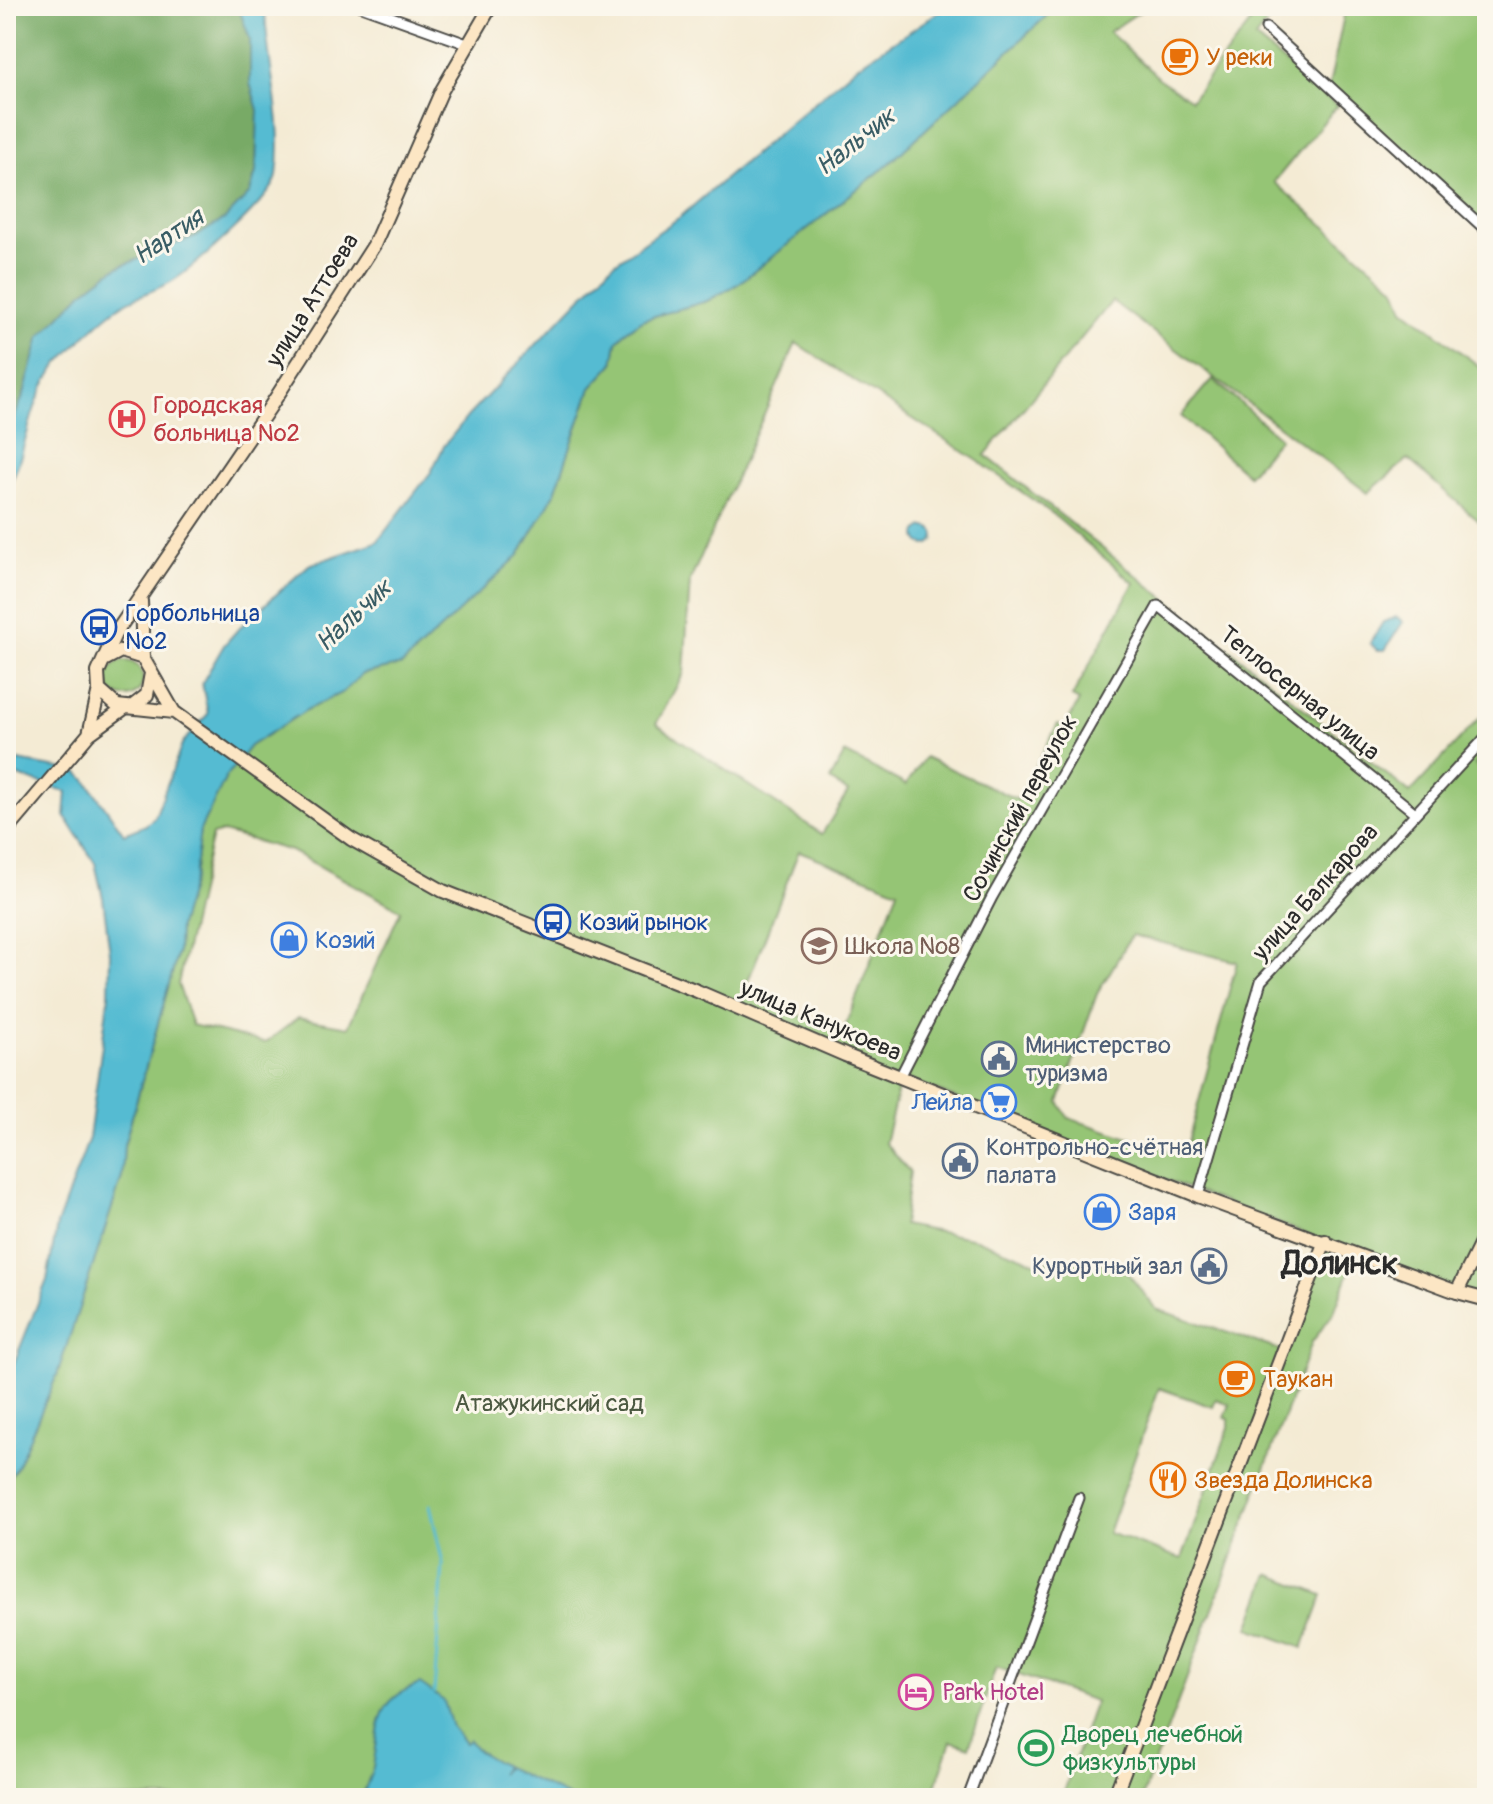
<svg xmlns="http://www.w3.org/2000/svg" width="1493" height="1804" font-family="Pangolin,sans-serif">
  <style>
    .green { fill: #95c574; stroke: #607850; stroke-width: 2; fill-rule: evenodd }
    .forest { fill: #78aa66; stroke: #526a48; stroke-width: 2 }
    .water { fill: #54bbd2; stroke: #40737e; stroke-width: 2 }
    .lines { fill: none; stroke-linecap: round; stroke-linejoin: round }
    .stream { stroke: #54bbd2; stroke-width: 3 }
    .street-casing { stroke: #494844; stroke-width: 13 }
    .secondary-casing { stroke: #494844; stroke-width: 16 }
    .street { stroke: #fff; stroke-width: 9 }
    .secondary { stroke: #fce6c4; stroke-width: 12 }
    .labels { text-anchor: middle; stroke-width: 6; stroke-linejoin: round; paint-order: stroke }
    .food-label { font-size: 24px; fill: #c56008; stroke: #fbf7ec; text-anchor: start }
    .street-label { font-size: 24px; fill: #2b2b2b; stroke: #fbf7ec }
    .health-label { font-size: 24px; fill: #be3a42; stroke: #fbf7ec; text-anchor: start }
    .transit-label { font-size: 24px; fill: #164399; stroke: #fbf7ec; text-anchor: start }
    .shop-label { font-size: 24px; fill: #366cbe; stroke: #fbf7ec; text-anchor: start }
    .education-label { font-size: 24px; fill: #785e54; stroke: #fbf7ec; text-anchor: start }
    .service-label { font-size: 24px; fill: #4e5e75; stroke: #fbf7ec; text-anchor: start }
    .park-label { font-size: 24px; fill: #4b5941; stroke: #fbf7ec }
    .hotel-label { font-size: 24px; fill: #b23c85; stroke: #fbf7ec; text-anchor: start }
    .leisure-label { font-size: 24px; fill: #27864d; stroke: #fbf7ec; text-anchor: start }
    .water-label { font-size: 26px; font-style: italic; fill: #395d65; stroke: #fbf7ec }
    .district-label { font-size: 32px; font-weight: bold; fill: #2b2b2b; stroke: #fbf7ec }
  </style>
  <rect width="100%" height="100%" fill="#fbf7ec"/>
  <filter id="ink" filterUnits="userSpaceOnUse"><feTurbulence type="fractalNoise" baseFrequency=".0125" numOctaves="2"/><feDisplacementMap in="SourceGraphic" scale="16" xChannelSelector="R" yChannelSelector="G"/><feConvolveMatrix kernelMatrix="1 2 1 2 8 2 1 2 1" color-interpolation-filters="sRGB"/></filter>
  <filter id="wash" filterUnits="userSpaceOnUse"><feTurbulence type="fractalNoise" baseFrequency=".006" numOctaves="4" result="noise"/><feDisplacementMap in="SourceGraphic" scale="32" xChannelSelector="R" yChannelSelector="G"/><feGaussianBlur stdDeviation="1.8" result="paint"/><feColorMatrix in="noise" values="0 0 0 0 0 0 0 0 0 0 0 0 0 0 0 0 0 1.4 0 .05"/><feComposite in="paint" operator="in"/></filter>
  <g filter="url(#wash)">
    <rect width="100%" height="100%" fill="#f4ebd4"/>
    <!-- green -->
    <path class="green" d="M1057 6H1148L1109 32 1162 81 1191 100 1251 22 1226 6H1303L1292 19 1277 10 1255 38 1337 106 1274 182 1396 288 1404 309 1487 372V393L1479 402 1487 411V517L1481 523 1408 459 1368 493 1112 301 985 455 1410 793 1487 710V753L1475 765 1487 776V1300L1356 1254 1334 1312 1312 1342 1142 1798H1062L1095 1701 996 1667 969 1747 951 1741 932 1798H6V1481L17 1467 57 1375 122 1177 124 1146 178 952 179 926 194 877 200 830 226 777 250 746 308 709 343 692 362 674 402 665 475 595 554 495 591 388 613 364 617 342 625 332 644 319 707 301 738 284 890 163ZM796 343 978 461 1050 512 1134 583 1072 697 1079 701 1065 727 1058 724 1018 800 925 757 906 785 845 753 830 780 848 792 822 834 656 724 684 673 690 581ZM223 832 291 851 401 910 348 1027 298 1018 265 1043 192 1025 178 984 212 835ZM799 851 898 890 843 1032 743 994ZM1132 935 1237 962 1184 1156 1068 1118 1059 1102 1097 994ZM901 1077 1324 1241 1283 1351 1156 1309 1122 1266 1056 1258 1040 1264 976 1239 903 1225 910 1172 885 1143ZM1159 1388 1213 1407 1216 1399 1230 1404 1225 1418 1229 1419V1427L1182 1559 1108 1533Z
      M1346 6H1487V231L1329 86Z
      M1213 379 1280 438 1248 475 1181 416Z
      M107 679a18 18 0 1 1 36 0a18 18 0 1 1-36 0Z
      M1269 1574 1323 1595 1303 1648 1249 1628Z"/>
    <!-- forest -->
    <path class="forest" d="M6 6H238L250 39V83L258 110 256 172 250 193 225 219 198 235 114 269 83 292 40 337 24 394 6 438Z"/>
    <!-- water -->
    <path class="water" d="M238 6 265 7C266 64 285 118 277 176 274 197 192 270 171 282 153 292 133 296 116 309 96 323 76 345 59 363 25 404 30 451 6 491V438L24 394 40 337 83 292 114 269 198 235 225 219 250 193 256 172 258 110 250 83V39Z
      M948 6H1057L890 163 738 284 707 301 644 319 625 332 617 342 613 364 591 388 554 495 519 555 402 665 362 674 343 692 308 709 250 746 226 777 200 830 194 877 179 926 178 952 124 1145 122 1177 57 1375 17 1467 6 1481V1383L47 1280 57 1225 89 1138 109 994 110 953 103 898 95 863 65 816 67 792 6 772V759L76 771 86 780 124 834 146 825 155 817 183 742 208 714 202 683 224 645 240 627 309 565 377 542 431 472 444 446 468 416 612 265 680 217 857 66Z
      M917 536a9 9 0 1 1 18 0a9 9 0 1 1-18 0Z
      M1397 617 1403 622 1385 650H1377L1370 643 1383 622Z
      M420 1684 444 1701 452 1727 465 1743 469 1740 478 1751 504 1766 500 1774 506 1767 571 1798H362C365 1788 370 1777 373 1767 381 1727 372 1701 420 1684Z"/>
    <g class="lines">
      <!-- stream -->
      <path class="stream" d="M430 1505 443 1564 434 1693"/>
    </g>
  </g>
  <g filter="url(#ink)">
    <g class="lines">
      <!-- street casing -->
      <g class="street-casing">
        <path id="street" d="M361 6 467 44
          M584 6 592 11 601 6
          M1266 28 1487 231
          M900 1077 992 897 1158 606 1414 812
          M1198 1196 1261 981 1487 736
          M968 1798 1079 1498"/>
      </g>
      <!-- secondary casing -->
      <g class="secondary-casing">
        <path id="secondary" d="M141 601 143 658
          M104 660 121 651 143 658 174 712
          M99 690 117 706 174 712 351 839 443 891 697 991 845 1055 1198 1196 1457 1292 1487 1300
          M134 705 147 695 151 673
          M89 734 99 690 98 672 115 634 270 407 374 245 442 90 491 6
          M6 832 89 734 126 707
          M1457 1292 1487 1231
          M1114 1798 1325 1241"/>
      </g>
      <!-- street -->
      <use href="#street" class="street"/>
      <!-- secondary -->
      <use href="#secondary" class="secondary"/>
    </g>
  </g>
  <!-- icons -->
  <defs>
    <g id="cafe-ring" transform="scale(1.8)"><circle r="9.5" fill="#fbf7ec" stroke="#e8710a" stroke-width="1.5"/><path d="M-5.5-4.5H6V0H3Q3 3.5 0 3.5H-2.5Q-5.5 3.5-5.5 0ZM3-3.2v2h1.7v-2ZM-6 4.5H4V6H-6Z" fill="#e8710a"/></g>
    <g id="hospital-ring" transform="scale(1.8)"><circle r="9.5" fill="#fbf7ec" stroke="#e0444e" stroke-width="1.5"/><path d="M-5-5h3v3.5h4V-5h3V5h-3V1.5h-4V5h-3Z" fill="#e0444e"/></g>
    <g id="bus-ring" transform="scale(1.8)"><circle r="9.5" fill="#fbf7ec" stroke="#1a4fb4" stroke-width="1.5"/><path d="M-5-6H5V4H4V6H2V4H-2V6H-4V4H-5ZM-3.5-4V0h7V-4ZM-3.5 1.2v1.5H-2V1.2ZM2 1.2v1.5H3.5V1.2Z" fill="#1a4fb4"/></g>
    <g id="shop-ring" transform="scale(1.8)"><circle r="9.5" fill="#fbf7ec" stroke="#3f7fe0" stroke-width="1.5"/><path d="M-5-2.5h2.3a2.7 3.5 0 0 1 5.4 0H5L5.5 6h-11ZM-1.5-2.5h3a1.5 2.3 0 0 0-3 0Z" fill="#3f7fe0"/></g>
    <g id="school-ring" transform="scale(1.8)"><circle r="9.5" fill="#fbf7ec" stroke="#8d6e63" stroke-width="1.5"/><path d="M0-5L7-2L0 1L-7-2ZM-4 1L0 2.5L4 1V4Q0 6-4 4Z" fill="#8d6e63"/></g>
    <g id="civic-ring" transform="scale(1.8)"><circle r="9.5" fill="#fbf7ec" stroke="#5c6f8a" stroke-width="1.5"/><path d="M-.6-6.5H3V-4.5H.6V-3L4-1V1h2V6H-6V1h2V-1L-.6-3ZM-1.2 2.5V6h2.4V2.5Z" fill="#5c6f8a"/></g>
    <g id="supermarket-ring" transform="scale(1.8)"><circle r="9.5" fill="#fbf7ec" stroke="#3f7fe0" stroke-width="1.5"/><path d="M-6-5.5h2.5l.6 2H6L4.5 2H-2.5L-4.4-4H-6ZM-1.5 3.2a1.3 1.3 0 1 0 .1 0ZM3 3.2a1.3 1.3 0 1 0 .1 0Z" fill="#3f7fe0"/></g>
    <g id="restaurant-ring" transform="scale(1.8)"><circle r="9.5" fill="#fbf7ec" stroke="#e8710a" stroke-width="1.5"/><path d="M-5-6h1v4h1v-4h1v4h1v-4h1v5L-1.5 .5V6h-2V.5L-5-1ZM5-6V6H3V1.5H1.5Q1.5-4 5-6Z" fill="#e8710a"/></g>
    <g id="hotel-ring" transform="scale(1.8)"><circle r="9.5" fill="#fbf7ec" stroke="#d1479c" stroke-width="1.5"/><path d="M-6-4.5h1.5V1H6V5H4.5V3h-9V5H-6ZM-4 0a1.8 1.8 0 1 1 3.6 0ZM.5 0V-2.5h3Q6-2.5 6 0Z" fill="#d1479c"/></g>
    <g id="stadium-ring" transform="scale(1.8)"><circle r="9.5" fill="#fbf7ec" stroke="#2e9e5b" stroke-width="1.5"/><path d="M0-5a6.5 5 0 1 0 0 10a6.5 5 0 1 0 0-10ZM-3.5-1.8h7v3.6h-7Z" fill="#2e9e5b"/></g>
  </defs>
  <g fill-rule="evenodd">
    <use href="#cafe-ring" x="1180" y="57"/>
    <use href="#hospital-ring" x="127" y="419"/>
    <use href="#bus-ring" x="99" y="627"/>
    <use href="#bus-ring" x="553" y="922"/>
    <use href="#shop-ring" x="289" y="940"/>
    <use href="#school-ring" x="819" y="946"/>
    <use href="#civic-ring" x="999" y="1059"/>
    <use href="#supermarket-ring" x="999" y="1102"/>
    <use href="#civic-ring" x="960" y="1161"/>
    <use href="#shop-ring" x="1102" y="1212"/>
    <use href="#civic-ring" x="1209" y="1266"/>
    <use href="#cafe-ring" x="1237" y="1379"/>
    <use href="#restaurant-ring" x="1168" y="1480"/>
    <use href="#hotel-ring" x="916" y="1692"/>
    <use href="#stadium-ring" x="1036" y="1748"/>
  </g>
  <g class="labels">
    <!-- food labels -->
    <g class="food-label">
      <text x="1206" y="65">У реки</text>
      <text x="1263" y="1387">Таукан</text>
      <text x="1194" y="1488">Звезда Долинска</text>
    </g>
    <!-- street labels -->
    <g class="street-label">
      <text transform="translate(312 300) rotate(-58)" y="8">улица Аттоева</text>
      <text transform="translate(1300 693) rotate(39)" y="8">Теплосерная улица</text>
      <text transform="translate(1020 808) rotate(-61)" y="8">Сочинский переулок</text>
      <text transform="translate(1315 892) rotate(-48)" y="8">улица Балкарова</text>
      <text transform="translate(821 1020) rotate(23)" y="8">улица Канукоева</text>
    </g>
    <!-- health labels -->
    <g class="health-label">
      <text x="153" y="413">Городская<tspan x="153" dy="28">больница №2</tspan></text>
    </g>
    <!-- transit labels -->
    <g class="transit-label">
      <text x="125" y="621">Горбольница<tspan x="125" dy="28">№2</tspan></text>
      <text x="579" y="930">Козий рынок</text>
    </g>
    <!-- shop labels -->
    <g class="shop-label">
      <text x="315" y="948">Козий</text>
      <text x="973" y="1110" text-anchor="end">Лейла</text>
      <text x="1128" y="1220">Заря</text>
    </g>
    <!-- education labels -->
    <g class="education-label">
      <text x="845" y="954">Школа №8</text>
    </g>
    <!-- service labels -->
    <g class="service-label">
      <text x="1025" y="1053">Министерство<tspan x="1025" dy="28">туризма</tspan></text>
      <text x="986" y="1155">Контрольно-счётная<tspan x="986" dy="28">палата</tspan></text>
      <text x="1183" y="1274" text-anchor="end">Курортный зал</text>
    </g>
    <!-- park labels -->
    <g class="park-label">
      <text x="549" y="1411">Атажукинский сад</text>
    </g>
    <!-- hotel labels -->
    <g class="hotel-label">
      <text x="942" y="1700">Park Hotel</text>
    </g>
    <!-- leisure labels -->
    <g class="leisure-label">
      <text x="1062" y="1742">Дворец лечебной<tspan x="1062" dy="28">физкультуры</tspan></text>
    </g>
    <!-- water labels -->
    <g class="water-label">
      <text transform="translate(855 141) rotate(-38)" y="9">Нальчик</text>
      <text transform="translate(168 236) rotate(-34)" y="9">Нартия</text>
      <text transform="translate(353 615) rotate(-43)" y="9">Нальчик</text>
    </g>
    <!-- district labels -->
    <g class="district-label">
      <text x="1340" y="1274">Долинск</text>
    </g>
  </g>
  <!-- margin -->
  <rect width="1493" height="1804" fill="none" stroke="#fbf7ec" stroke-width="32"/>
</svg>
